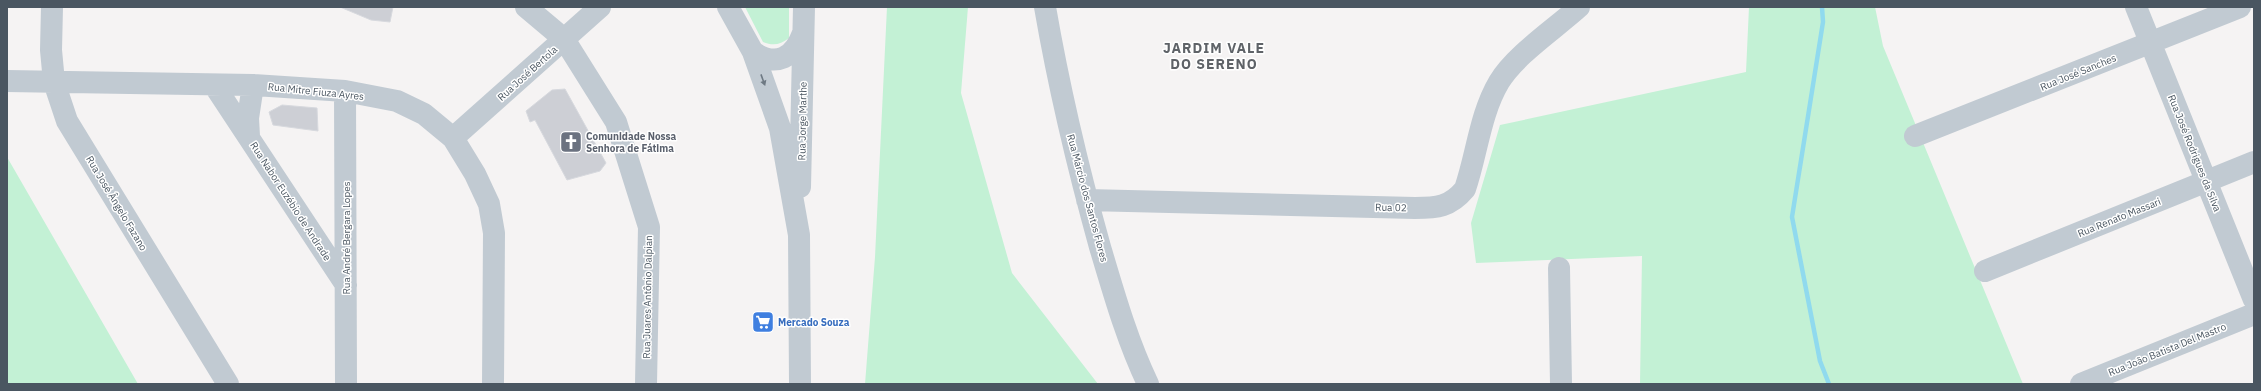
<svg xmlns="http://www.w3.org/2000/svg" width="2261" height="391" font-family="'IBM Plex Sans',sans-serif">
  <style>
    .green { fill: #c3f1d5 }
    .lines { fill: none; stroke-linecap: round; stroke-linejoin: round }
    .stream { stroke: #90daee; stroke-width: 4.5 }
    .building { fill: #cdcfd5; stroke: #d7d9de }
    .minor { stroke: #c1cad2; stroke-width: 22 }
    .oneway { fill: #6e7983 }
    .labels { text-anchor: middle; stroke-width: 3; stroke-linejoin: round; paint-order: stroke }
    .street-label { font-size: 10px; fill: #4a5661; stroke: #fff }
    .worship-label { font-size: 10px; font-weight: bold; fill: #5b616d; stroke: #fff; text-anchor: start }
    .shop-label { font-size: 10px; font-weight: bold; fill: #366cbe; stroke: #fff; text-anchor: start }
    .district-label { font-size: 14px; font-weight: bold; letter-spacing: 1px; fill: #5f6368; stroke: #fff }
  </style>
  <rect width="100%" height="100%" fill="#f5f3f3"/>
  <!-- green -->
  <path class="green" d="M745 7H789V38C780 45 773 46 763 42Z
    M887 7H968L961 93 1012 273 1098 384H865L875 257Z
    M1749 7H1875L1883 46 2023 384H1640L1642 256 1476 263 1471 223 1500 125 1746 72Z
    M7 157 138 384H7Z"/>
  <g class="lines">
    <!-- stream -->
    <path class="stream" d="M1822 7 1823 22 1792 217 1820 361 1829 384"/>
  </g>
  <!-- building -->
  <path class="building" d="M340 7H393L390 22 371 20Z
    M565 89 606 163 600 171 567 180 535 120 530 122 526 111 552 90Z
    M282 105 317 108 318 131 273 125 269 112Z"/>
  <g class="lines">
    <!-- minor -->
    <path class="minor" d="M52 7 51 50 54 82 67 121 228 384
      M526 7 564 39 616 122 649 227 646 384
      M728 7 753 52 780 128 799 235 800 384
      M1045 7C1059 88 1078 168 1100 247 1114 294 1127 340 1148 384
      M2136 7 2254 300
      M753 52C777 68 794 57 803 33
      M7 81 253 85 345 91 397 101 424 114 453 138 475 174 489 204 494 233 493 384
      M214 85 346 285
      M345 91 346 384
      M249 136 248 118 253 85
      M1915 136 2240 7
      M453 138 600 7
      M800 187 804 7
      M1087 200 1415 208C1437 208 1450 207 1465 189 1477 154 1480 114 1499 82 1515 55 1556 28 1579 7
      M1559 268 1561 384
      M1985 271 2254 162
      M2081 384 2254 314"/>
  </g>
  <!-- one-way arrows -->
  <defs><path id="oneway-solid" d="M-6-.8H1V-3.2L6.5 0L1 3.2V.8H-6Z"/></defs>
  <use class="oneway" href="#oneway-solid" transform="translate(763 80) rotate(70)"/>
  <!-- icons -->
  <defs>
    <g id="church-square" transform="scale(1.15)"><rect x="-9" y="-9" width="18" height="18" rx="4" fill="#6b7280" stroke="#fff"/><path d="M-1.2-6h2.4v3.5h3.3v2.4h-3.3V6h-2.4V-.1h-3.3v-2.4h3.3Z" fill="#fff"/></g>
    <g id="supermarket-square" transform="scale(1.15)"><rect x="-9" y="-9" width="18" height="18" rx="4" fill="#3f7fe0" stroke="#fff"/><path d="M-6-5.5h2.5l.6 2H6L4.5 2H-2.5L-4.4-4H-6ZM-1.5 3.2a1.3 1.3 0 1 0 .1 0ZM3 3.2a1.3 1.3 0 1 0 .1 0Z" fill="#fff"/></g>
  </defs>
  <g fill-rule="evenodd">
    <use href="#church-square" x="571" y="142"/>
    <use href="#supermarket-square" x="763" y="322"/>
  </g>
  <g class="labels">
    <!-- street labels -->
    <g class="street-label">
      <text transform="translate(2078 72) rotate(-22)" y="4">Rua José Sanches</text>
      <text transform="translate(527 73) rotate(-42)" y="4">Rua José Bertola</text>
      <text transform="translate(316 91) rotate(6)" y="4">Rua Mitre Fiuza Ayres</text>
      <text transform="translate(802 121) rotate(-89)" y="4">Rua Jorge Marthe</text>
      <text transform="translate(2195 153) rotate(68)" y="4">Rua José Rodrigues da Silva</text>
      <text transform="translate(1088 198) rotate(75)" y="4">Rua Márcio dos Santos Flores</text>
      <text transform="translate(291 201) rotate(57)" y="4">Rua Nabor Euzébio de Andrade</text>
      <text transform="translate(117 203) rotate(59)" y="4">Rua José Ângelo Fazano</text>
      <text transform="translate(1391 207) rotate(1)" y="4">Rua 02</text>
      <text transform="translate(2119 217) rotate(-22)" y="4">Rua Renato Massari</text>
      <text transform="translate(346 238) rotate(-90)" y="4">Rua André Bergara Lopes</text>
      <text transform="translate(647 297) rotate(-89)" y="4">Rua Juares Antônio Dalpian</text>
      <text transform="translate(2167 349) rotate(-22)" y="4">Rua João Batista Del Mastro</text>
    </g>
    <!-- worship labels -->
    <g class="worship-label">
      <text x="586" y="140">Comunidade Nossa<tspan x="586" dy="12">Senhora de Fátima</tspan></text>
    </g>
    <!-- shop labels -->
    <g class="shop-label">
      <text x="778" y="326">Mercado Souza</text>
    </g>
    <!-- district labels -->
    <g class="district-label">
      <text x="1214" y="53">JARDIM VALE<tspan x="1214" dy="16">DO SERENO</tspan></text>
    </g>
  </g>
  <!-- border -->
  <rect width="2261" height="391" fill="none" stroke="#4a5661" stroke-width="16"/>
</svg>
